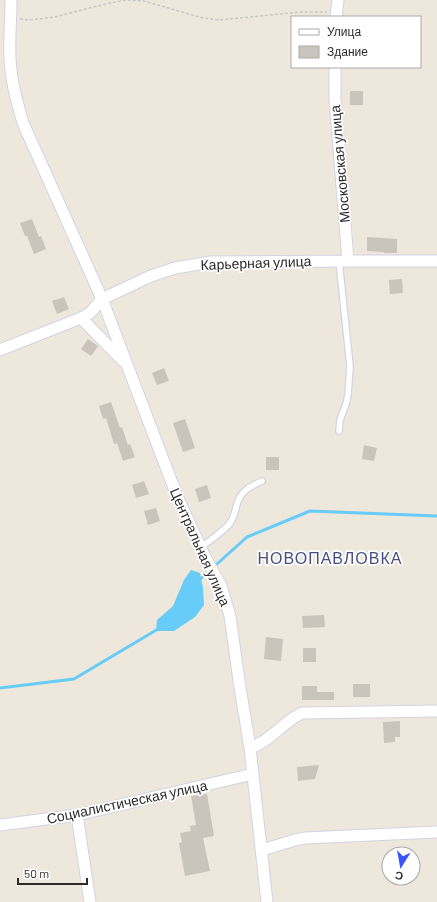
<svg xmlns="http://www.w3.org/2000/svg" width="437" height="902" font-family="Barlow,sans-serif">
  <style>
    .water { fill: #67ccf8 }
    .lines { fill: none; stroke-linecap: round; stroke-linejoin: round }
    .stream { stroke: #67ccf8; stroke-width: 3 }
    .building { fill: #c9c4bc }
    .lane-casing { stroke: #d1d4e5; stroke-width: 8 }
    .street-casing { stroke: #d1d4e5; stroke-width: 13 }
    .path { stroke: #c8c8c8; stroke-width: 1.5; stroke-dasharray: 3 2; stroke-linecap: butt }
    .lane { stroke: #fff; stroke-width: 5.5 }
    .street { stroke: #fff; stroke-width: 11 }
    .labels { text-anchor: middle; stroke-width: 3.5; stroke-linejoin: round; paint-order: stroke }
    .street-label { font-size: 14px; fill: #2b2b2b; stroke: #fff }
    .quarter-label { font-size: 16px; letter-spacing: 1px; fill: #474f80; stroke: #fff }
  </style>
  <rect width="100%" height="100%" fill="#eee7dc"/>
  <!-- water -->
  <path class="water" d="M191 570 200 573 203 588 204 605 195 617 174 631H156L157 620 173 606 184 580Z"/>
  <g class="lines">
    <!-- stream -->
    <path class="stream" d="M198 581 247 537 310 511 437 516
      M0 688 74 679 158 629"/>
  </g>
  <!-- building -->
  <path class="building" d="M350 91H363V105H350Z
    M32 219 39 237 41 236 46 249 34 254 27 236H25L20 223Z
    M367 237 397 239V253H384V252L367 251Z
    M402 279 403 293 390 294 389 280Z
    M64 297 69 309 57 314 52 301Z
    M88 339 98 346 91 356 81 349Z
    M164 368 169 381 157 385 152 373Z
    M111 402 120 428 122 427 128 445 130 444 135 457 123 461 117 443 114 444 106 418 103 419 99 406Z
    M185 419 195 448 183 452 173 423Z
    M364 445 377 448 374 461 362 459Z
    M266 457H279V470H266Z
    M144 481 149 494 136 498 132 485Z
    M207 485 211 498 199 502 195 489Z
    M156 508 160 521 148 525 144 511Z
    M324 615 325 627 303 628 302 616Z
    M266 637 283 639 281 661 264 659Z
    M303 648H316V662H303Z
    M353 684H370V697H353Z
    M302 686H317V692H334V700H302Z
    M400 721V737H395V742L384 743 383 722Z
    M319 765 315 779 298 781 297 767Z
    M207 794 214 836 203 838 210 871 185 876 179 843 182 842 180 833 191 831 190 826 196 825 191 796Z"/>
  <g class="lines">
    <!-- lane casing -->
    <g class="lane-casing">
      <path id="lane" d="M339 431 340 420 346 404 348 395 350 366 339 261
        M200 548C209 541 224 531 230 523 236 515 235 505 240 497 245 488 254 485 262 481"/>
    </g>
    <!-- street casing -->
    <g class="street-casing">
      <path id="street" d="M11 0C11 19 9 40 10 59 11 81 17 102 23 123L102 299 177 496 205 557 221 586 230 616 239 681 250 748 267 902
        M336 17 338 0
        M335 67V99L348 261
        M81 318 123 361
        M0 350 81 318 90 313 102 299 151 276 175 268 211 262 348 261H437
        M250 748C258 745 265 741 272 735 283 727 289 719 302 713L437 711
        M77 815 90 902
        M0 825 77 815 253 774
        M262 850 295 840 305 838 437 832"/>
    </g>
    <!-- path -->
    <path class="path" d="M20 19 29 20 55 17 93 7 125 0 144 1 203 18 219 20 300 12H327"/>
    <!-- lane -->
    <use href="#lane" class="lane"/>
    <!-- street -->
    <use href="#street" class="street"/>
  </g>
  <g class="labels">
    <!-- street labels -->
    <g class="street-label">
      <text transform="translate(340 164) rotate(-95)" y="5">Московская улица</text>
      <text transform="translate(256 263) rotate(-2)" y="5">Карьерная улица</text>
      <text transform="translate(200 547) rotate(66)" y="5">Центральная улица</text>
      <text transform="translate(127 802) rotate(-12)" y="5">Социалистическая улица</text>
    </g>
    <!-- quarter labels -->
    <g class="quarter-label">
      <text x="330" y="564">НОВОПАВЛОВКА</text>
    </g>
  </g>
  <!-- legend -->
  <rect x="291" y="16" width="130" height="52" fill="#ffffff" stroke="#aaaaaa"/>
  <rect x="299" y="29" width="20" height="6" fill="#ffffff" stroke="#aaaaaa"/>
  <text x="327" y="36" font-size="12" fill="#2b2b2b">Улица</text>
  <rect x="299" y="46" width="20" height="12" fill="#c9c4bc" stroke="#aaaaaa"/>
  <text x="327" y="56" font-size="12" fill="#2b2b2b">Здание</text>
  <!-- north arrow -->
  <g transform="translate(401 866) rotate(191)"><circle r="19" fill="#ffffff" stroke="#aaaaaa"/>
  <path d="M0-3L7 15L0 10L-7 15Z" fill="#3856ff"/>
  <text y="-6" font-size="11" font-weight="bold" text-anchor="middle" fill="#2b2b2b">С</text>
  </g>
  <!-- scale -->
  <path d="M18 878v6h69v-6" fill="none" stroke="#2b2b2b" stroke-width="2"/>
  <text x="24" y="878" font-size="12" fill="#2b2b2b" stroke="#ffffff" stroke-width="3" paint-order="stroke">50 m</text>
</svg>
